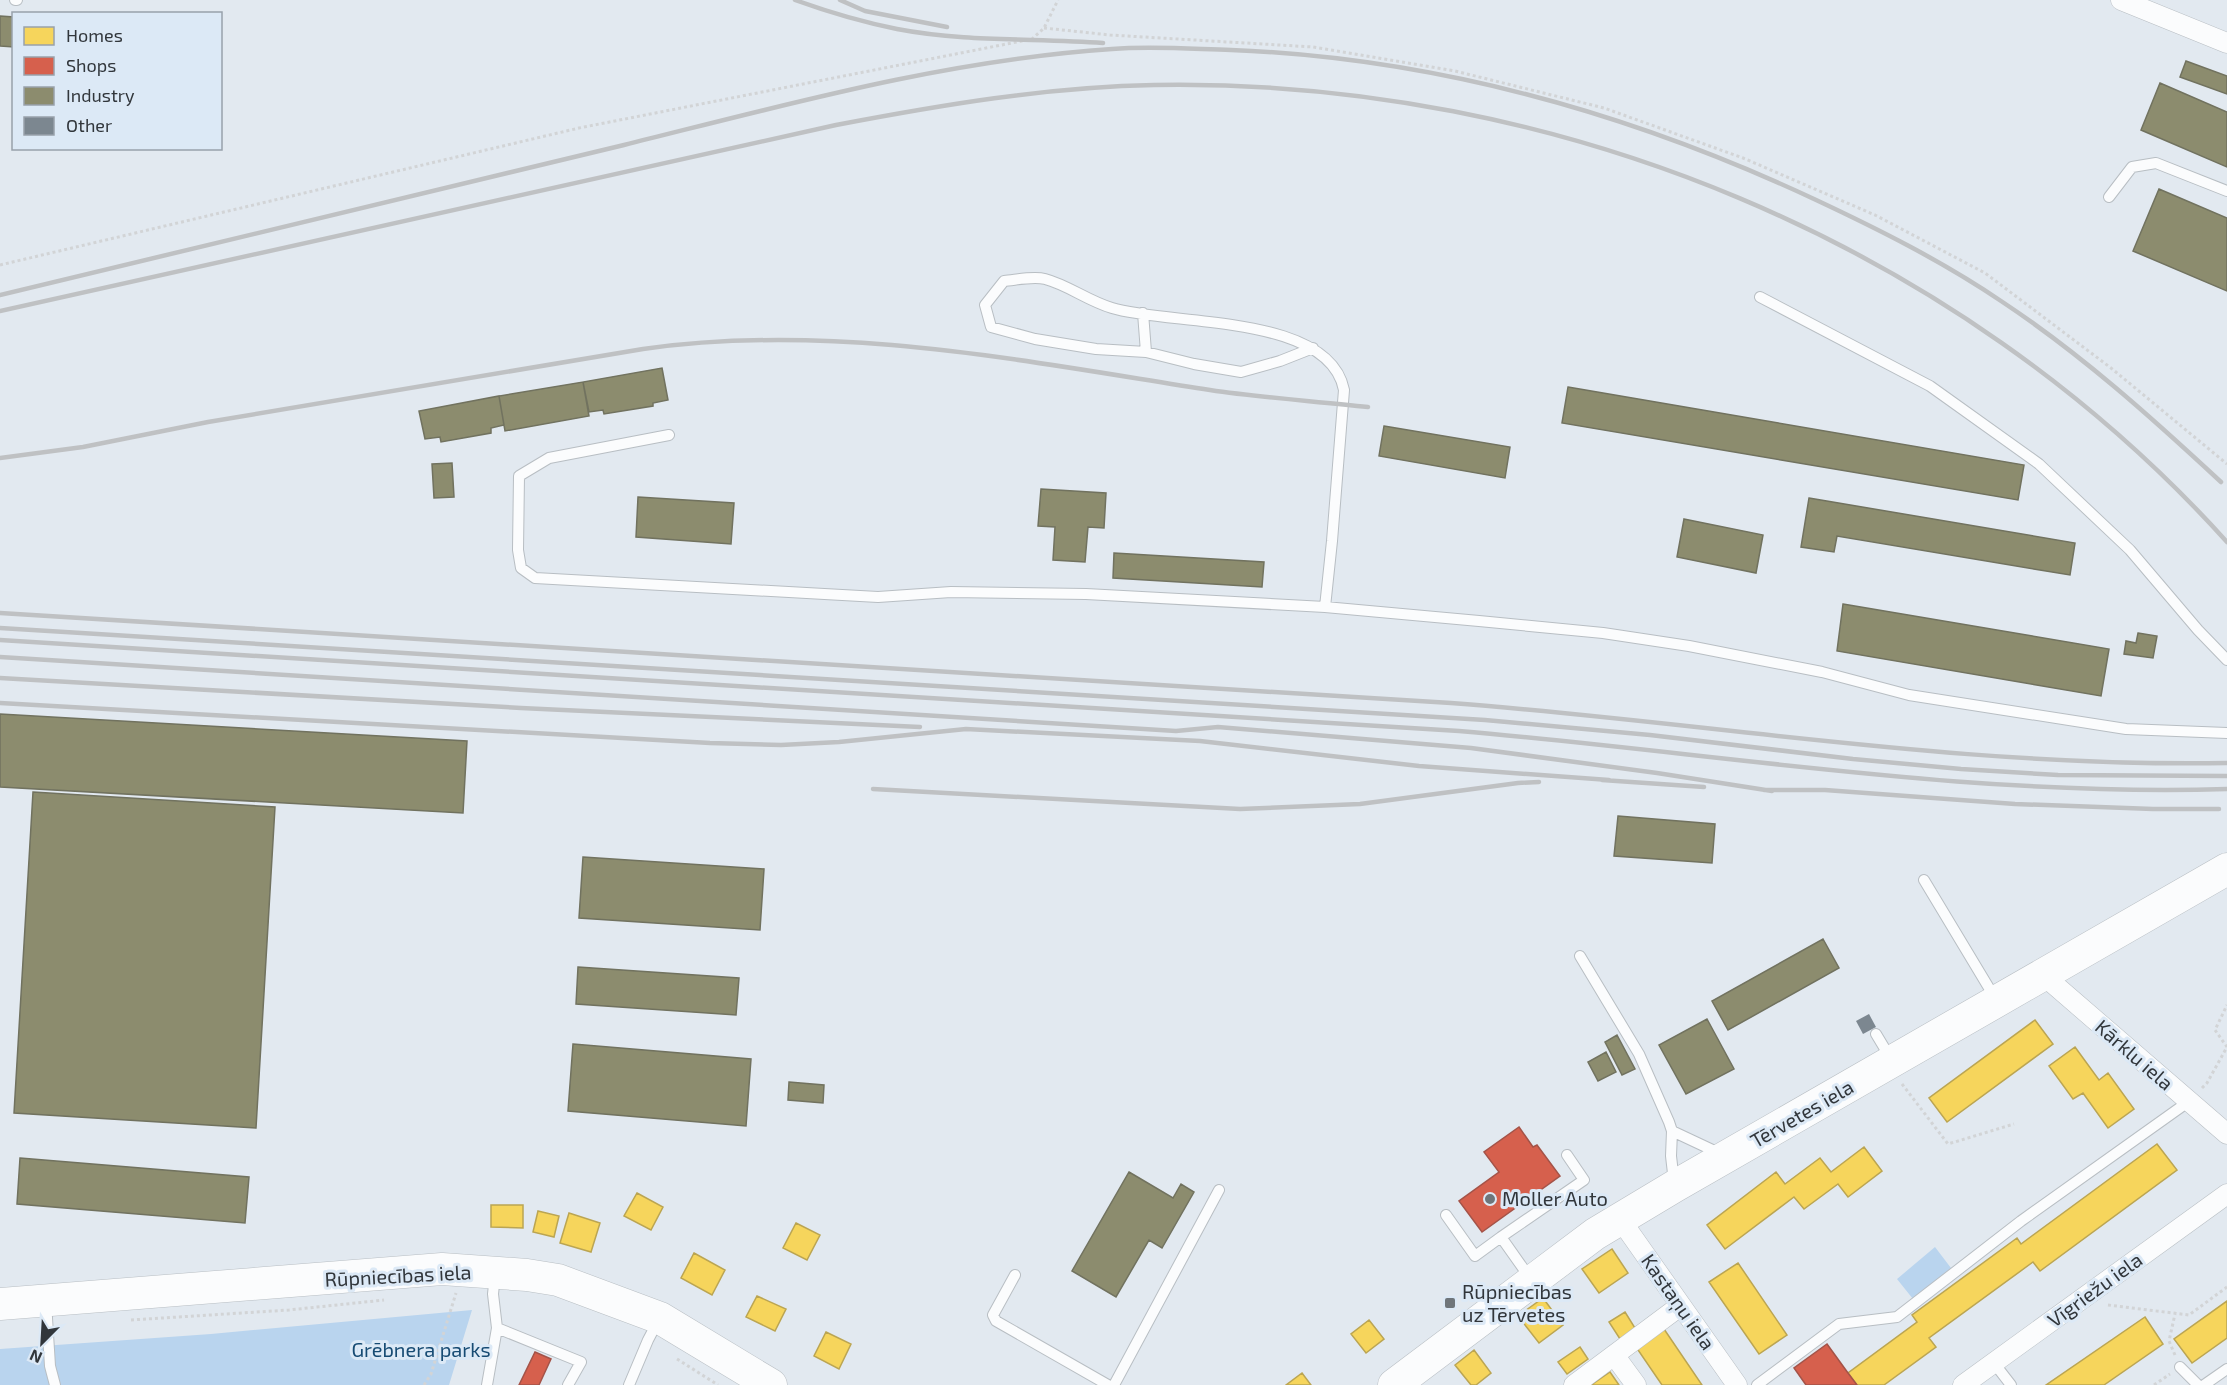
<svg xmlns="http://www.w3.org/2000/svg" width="2227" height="1385" font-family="'Exo 2',sans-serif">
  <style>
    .green { fill: #b9d4ee }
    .homes { fill: #f6d55c; stroke: #bba552; stroke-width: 1.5 }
    .shops { fill: #d6604d; stroke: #a45348; stroke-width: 1.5 }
    .industry { fill: #8c8c6e; stroke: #71725f; stroke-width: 1.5 }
    .building { fill: #7c8790 }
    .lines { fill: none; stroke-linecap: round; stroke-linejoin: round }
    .service-casing { stroke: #b8bec3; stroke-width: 12 }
    .minor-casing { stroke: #b8bec3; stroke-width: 21 }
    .primary-casing { stroke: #b8bec3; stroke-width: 33 }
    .path { stroke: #d2d4d6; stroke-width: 3; stroke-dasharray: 3 3; stroke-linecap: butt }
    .service { stroke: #fbfcfd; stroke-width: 10 }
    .minor { stroke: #fbfcfd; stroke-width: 20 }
    .primary { stroke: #fbfcfd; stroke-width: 32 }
    .rail { stroke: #bfc1c3; stroke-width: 4.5 }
    .poi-dot { fill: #6f757a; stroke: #dce9f6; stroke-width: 2 }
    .labels { text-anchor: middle; stroke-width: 6; stroke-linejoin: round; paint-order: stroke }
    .street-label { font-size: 20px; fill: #31363b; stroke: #dce9f6 }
    .poi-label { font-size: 20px; fill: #31363b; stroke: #dce9f6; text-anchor: start }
    .park-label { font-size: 20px; fill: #174b73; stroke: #dce9f6 }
  </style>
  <rect width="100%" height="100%" fill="#e2e9f0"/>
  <!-- green -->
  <path class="green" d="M1935 1247 1951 1268 1913 1299 1897 1279Z
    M472 1310 449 1385H0V1349L211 1334Z"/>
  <!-- homes -->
  <path class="homes" d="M2035 1020 2053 1044 1947 1122 1929 1098Z
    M2075 1047 2099 1080 2108 1073 2134 1109 2108 1128 2083 1093 2073 1099 2049 1066Z
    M2157 1144 2177 1170 2040 1271 2033 1262 1929 1338 1936 1347 1884 1385H1857L1848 1373 1917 1322 1912 1315 2017 1238 2021 1244Z
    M1864 1147 1882 1171 1848 1197 1838 1184 1804 1209 1794 1197 1725 1249 1707 1225 1776 1172 1785 1184 1820 1158 1831 1172Z
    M637 1193 663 1207 651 1230 624 1216Z
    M491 1205H523V1228L491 1227Z
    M538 1211 559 1216 554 1237 533 1232Z
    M569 1213 600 1223 591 1252 560 1243Z
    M796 1223 820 1235 807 1260 783 1248Z
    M1612 1249 1628 1273 1599 1293 1582 1269Z
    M694 1253 725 1270 712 1295 681 1278Z
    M1738 1263 1787 1335 1759 1354 1709 1282Z
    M757 1296 786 1309 775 1331 746 1317Z
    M1543 1298 1563 1325 1539 1343 1518 1316Z
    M2227 1301V1338L2192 1363 2174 1339Z
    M1625 1312 1635 1328 1620 1339 1609 1322Z
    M2145 1317 2163 1344 2104 1385H2046Z
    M1369 1320 1384 1339 1366 1353 1351 1334Z
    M1664 1329 1702 1385H1662L1636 1347Z
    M826 1332 851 1344 839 1369 814 1356Z
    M1580 1347 1588 1359 1567 1374 1558 1362Z
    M1474 1350 1491 1373 1476 1385H1471L1455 1365Z
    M1610 1372 1619 1385H1591Z
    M1302 1373 1311 1385H1286Z"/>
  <!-- shops -->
  <path class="shops" d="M1519 1127 1533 1147 1537 1145 1560 1176 1482 1232 1459 1201 1499 1172 1484 1152Z
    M1827 1344 1848 1373 1857 1385H1806L1794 1368Z
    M535 1352 551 1359 539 1385H519Z"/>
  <!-- industry -->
  <path class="industry" d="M0 16 14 17V47L0 46Z
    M2186 61 2227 76V94L2180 77Z
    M2160 83 2227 112V167L2141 130Z
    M2159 189 2227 218V291L2133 251Z
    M662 368 668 400 653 403V406L604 414 603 410 589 412 583 382Z
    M583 382 589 416 505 431 499 396Z
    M1568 387 2024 465 2018 500 1562 423Z
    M499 396 504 425 491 428V433L441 442 440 437 425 439 419 411Z
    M1384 426 1510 447 1505 478 1379 456Z
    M452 463 454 497 434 498 432 464Z
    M1041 489 1106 493 1104 528 1088 527 1085 562 1053 560 1055 527 1038 526Z
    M638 497 734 503 731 544 636 537Z
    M1809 498 2075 543 2070 575 1837 536 1834 552 1801 547Z
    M1684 519 1763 535 1756 573 1677 557Z
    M1114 553 1264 562 1262 587 1113 578Z
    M1843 604 2109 649 2101 696 1837 651Z
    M2138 633 2157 636 2153 658 2124 654 2126 641 2136 643Z
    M0 714 467 741 463 813 0 787Z
    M33 792 275 807 256 1128 14 1113Z
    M1618 816 1715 824 1712 863 1614 856Z
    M583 857 764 869 760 930 579 918Z
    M1823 939 1839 968 1728 1030 1712 1001Z
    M578 967 739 978 736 1015 576 1004Z
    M1707 1019 1734 1069 1686 1094 1659 1045Z
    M1617 1035 1635 1069 1622 1075 1605 1042Z
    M573 1044 751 1059 746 1126 568 1111Z
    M1606 1052 1616 1072 1598 1081 1588 1062Z
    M789 1082 824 1085 823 1103 788 1100Z
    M20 1158 249 1177 245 1223 17 1204Z
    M1129 1172 1173 1198 1181 1184 1194 1192 1162 1248 1149 1240 1116 1297 1072 1271Z"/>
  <!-- building -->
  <path class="building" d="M1869 1014 1876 1027 1863 1034 1856 1021Z"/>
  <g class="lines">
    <!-- service casing -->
    <g class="service-casing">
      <path id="service" d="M15 0H17
        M2109 197 2132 167 2156 163 2227 191
        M1760 297 1930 386 2039 464 2130 550 2198 630 2227 660
        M1143 313 1146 352
        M1313 348 1280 361 1241 372 1194 364 1146 352 1096 349 1035 339 991 327 985 305 1004 281C1016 280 1033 276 1045 279 1068 285 1088 301 1112 308 1170 326 1329 313 1344 390L1332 541 1325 607
        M669 435 549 458 519 476 518 550 521 568 535 578 878 597 951 592 1086 594 1325 607 1479 621 1603 633 1689 646 1822 672 1909 695 2126 729 2227 733
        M1924 880 1995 998
        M1580 956 1639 1054 1669 1122 1672 1131 1671 1156 1674 1182
        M1876 1034 1891 1059
        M1672 1131 1721 1154
        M1446 1215 1475 1256 1501 1237
        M1015 1275 993 1315 996 1321 1108 1385
        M1530 1278 1501 1237 1584 1180 1567 1155
        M46 1302 50 1366 55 1385
        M497 1328 581 1362 568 1385
        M1994 1363 2011 1385
        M2180 1367 2198 1385
        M487 1385 497 1328 493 1294 495 1275
        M629 1385 648 1340 658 1321
        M1114 1385 1219 1190
        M1757 1385 1839 1324 1897 1317 2021 1221 2188 1102
        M2204 1385 2227 1369"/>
    </g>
    <!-- minor casing -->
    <g class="minor-casing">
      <path id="minor" d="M2121 0 2227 43
        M2042 974 2227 1134
        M1620 1219 1737 1385
        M1614 1355 1636 1385
        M1574 1385 1680 1306
        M1963 1385 2227 1194"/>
    </g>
    <!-- primary casing -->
    <g class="primary-casing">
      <path id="primary" d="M0 1304 442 1269 527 1275 558 1280 660 1318 771 1385
        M1394 1385 1595 1234 1675 1186 2227 869"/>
    </g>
    <!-- path -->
    <path class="path" d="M1044 28 1110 35 1313 47 1455 71 1604 108 1743 158 1875 215 1985 273 2111 368 2227 464
      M0 265 579 128 1032 39 1044 28 1058 0
      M1902 1084 1948 1144 2014 1124
      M2202 1088 2207 1083 2227 1047 2215 1030 2227 1005
      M2108 1305 2189 1315 2227 1287
      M131 1320 289 1310 384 1300
      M2175 1355 2169 1341 2175 1314
      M677 1359 718 1385
      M424 1385 431 1374 456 1293
      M2154 1385 2170 1374"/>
    <!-- service -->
    <use href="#service" class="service"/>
    <!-- minor -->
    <use href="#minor" class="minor"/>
    <!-- primary -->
    <use href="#primary" class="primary"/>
    <!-- rail -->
    <path class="rail" d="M795 0C828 12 862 22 897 29 964 42 1035 38 1103 43
      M840 0 865 11 947 27
      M0 295C208 247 416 196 624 145 785 105 946 60 1112 49 1152 46 1192 49 1231 50 1435 58 1630 113 1814 199 1878 229 1942 261 2001 301 2081 354 2151 417 2221 482
      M0 311 836 125C941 105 1047 87 1154 85 1556 78 1957 242 2227 542
      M0 458 83 447 208 422 643 349C833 322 1023 361 1210 390 1262 398 1315 401 1368 407
      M0 613 1451 703C1710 723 1967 768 2227 763
      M0 628 1485 720 1650 735 1853 759 1961 769 2058 775 2227 776
      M0 640 1459 731C1715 753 1970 797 2227 789
      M0 657 1176 731 1218 727 1471 748 1657 773 1772 791
      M0 678 521 708 920 727
      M0 703 710 743 781 745 839 742 966 729 1200 741 1419 766 1609 780
      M1602 780 1704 787
      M873 789 1240 809 1360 804 1518 783 1539 782
      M1764 790H1825L2015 804 2153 809H2219"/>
  </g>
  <!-- markers -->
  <g class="poi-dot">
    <circle cx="1490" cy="1199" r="6"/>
    <rect x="1444" y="1297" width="12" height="12" rx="3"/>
  </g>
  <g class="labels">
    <!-- street labels -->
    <g class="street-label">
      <text transform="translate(2134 1055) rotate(41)" y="7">Kārklu iela</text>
      <text transform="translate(1802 1114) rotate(-30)" y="7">Tērvetes iela</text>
      <text transform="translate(398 1276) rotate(-3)" y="7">Rūpniecības iela</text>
      <text transform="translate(2095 1290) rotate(-36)" y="7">Vīgriežu iela</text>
      <text transform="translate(1678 1302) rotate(55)" y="7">Kastaņu iela</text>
    </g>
    <!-- poi labels -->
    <g class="poi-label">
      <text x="1502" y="1206">Moller Auto</text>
      <text x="1462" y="1299">Rūpniecības<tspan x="1462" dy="23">uz Tērvetes</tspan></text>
    </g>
    <!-- park labels -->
    <g class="park-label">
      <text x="421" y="1357">Grēbnera parks</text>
    </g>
  </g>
  <!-- legend -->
  <rect x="12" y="12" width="210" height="138" fill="#dce9f6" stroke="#98a1ab" stroke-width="1.5"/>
  <rect x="24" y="27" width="30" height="18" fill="#f6d55c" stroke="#98a1ab" stroke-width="1.5"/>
  <text x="66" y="42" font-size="18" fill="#31363b">Homes</text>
  <rect x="24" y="57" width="30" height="18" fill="#d6604d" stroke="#98a1ab" stroke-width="1.5"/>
  <text x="66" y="72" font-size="18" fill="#31363b">Shops</text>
  <rect x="24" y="87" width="30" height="18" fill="#8c8c6e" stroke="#98a1ab" stroke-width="1.5"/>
  <text x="66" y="102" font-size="18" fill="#31363b">Industry</text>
  <rect x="24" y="117" width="30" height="18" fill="#7c8790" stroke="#98a1ab" stroke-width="1.5"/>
  <text x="66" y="132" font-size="18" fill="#31363b">Other</text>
  <!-- north arrow -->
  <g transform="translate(42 1343) rotate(204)" stroke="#dce9f6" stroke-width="4.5" paint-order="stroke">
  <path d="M0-4.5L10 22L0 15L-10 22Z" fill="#31363b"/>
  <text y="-9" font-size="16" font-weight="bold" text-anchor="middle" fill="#31363b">N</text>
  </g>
</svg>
